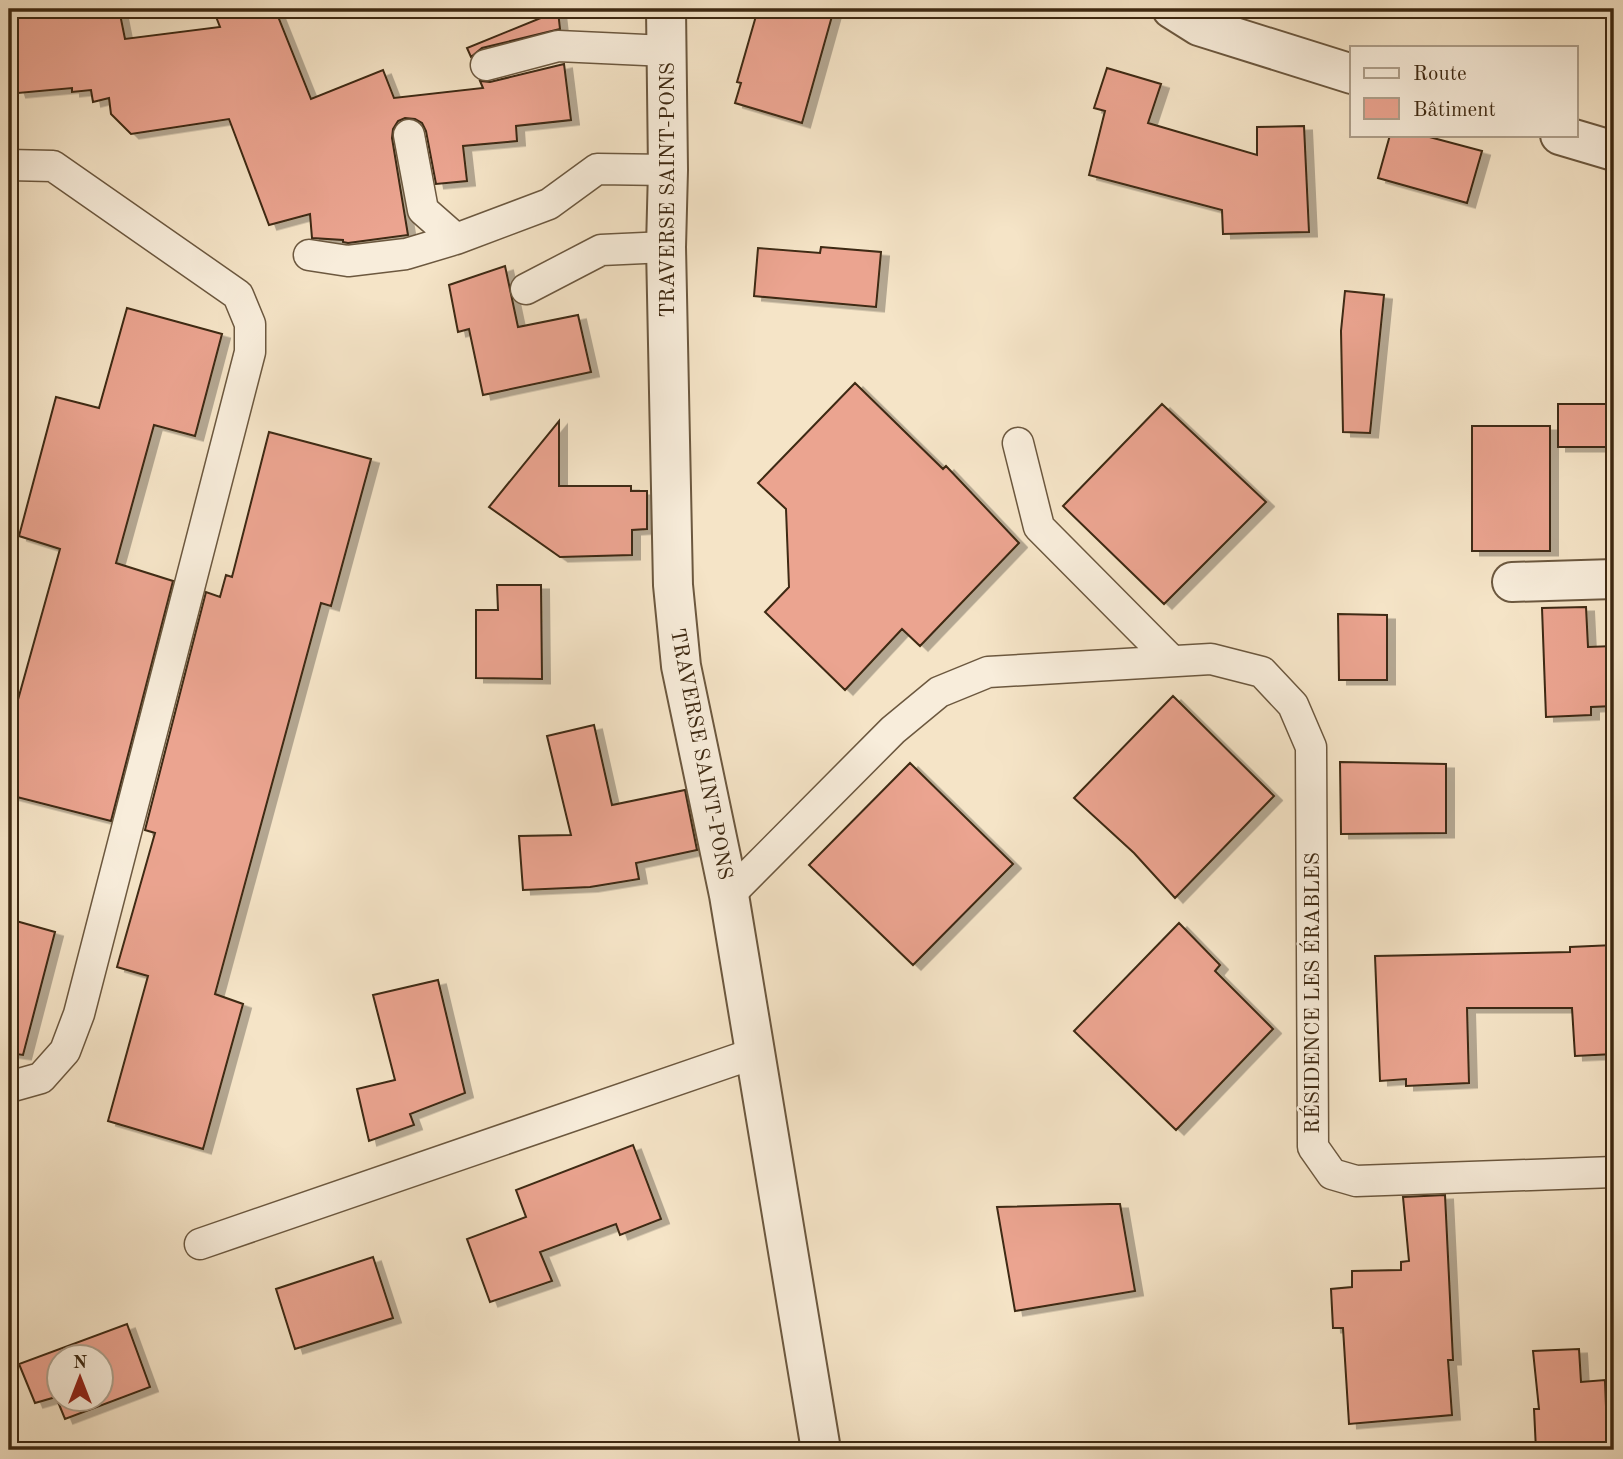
<svg xmlns="http://www.w3.org/2000/svg" width="1623" height="1459" font-family="'Old Standard TT',serif">
  <style>
    .building { fill: #eba490; stroke: #3e2912; stroke-width: 2; fill-rule: evenodd; filter: url(#shadow) }
    .lines { fill: none; stroke-linecap: round; stroke-linejoin: round }
    .lane-casing { stroke: #6c583f; stroke-width: 33 }
    .street-casing { stroke: #6c583f; stroke-width: 42 }
    .lane { stroke: #f8eddb; stroke-width: 30 }
    .street { stroke: #f8eddb; stroke-width: 38 }
    .labels { text-anchor: middle; stroke-width: 5; stroke-linejoin: round; paint-order: stroke }
    .street-label { font-size: 21px; fill: #3e2912; stroke: #f8eddb }
  </style>
  <defs>
    <filter id="shadow"><feDropShadow dx="8" dy="4.5" stdDeviation="0" flood-color="#0004"/></filter>
  </defs>
  <rect width="100%" height="100%" fill="#f5e4c7"/>
  <filter id="stains"><feTurbulence type="fractalNoise" baseFrequency=".00286" numOctaves="4"/><feColorMatrix values="0 0 0 0 .2 0 0 0 0 .09 0 0 0 0 .02 0 0 0 .5 -.17"/></filter>
  <radialGradient id="worn" r=".72"><stop offset=".6" stop-color="#630" stop-opacity="0"/><stop offset="1" stop-color="#630" stop-opacity=".3"/></radialGradient>
  <!-- building -->
  <path class="building" d="M9 9H97L99 16 120 14 125 39 220 27 213 9H275L311 99 383 70 394 98 483 88 480 81 490 82 564 64 571 120 516 126 517 141 463 146 467 181 436 184 426 131 422 123 415 119 405 118 398 121 393 129 392 138 408 235 348 243 343 242V240L312 238 310 214 269 225 229 119 131 134 111 114 109 98 93 102 91 90 72 92V88L18 93 9 66Z
    M758 9H834L802 123 735 103 741 83 737 82Z
    M558 11 560 29 482 48 471 57 467 48Z
    M1107 68 1161 84 1148 123 1257 155V127L1304 126 1309 232 1223 234 1222 210 1089 175 1105 111 1094 108Z
    M1390 135H1422L1482 151 1467 203 1378 178Z
    M821 247 881 252 876 307 754 296 758 248 820 253Z
    M505 266 518 327 578 315 591 372 483 395 469 329 458 332 449 285Z
    M1345 291 1384 295 1370 433 1343 432 1341 331Z
    M127 308 222 334 195 436 154 425 116 563 173 581 111 821 9 795V732L60 549 19 536 56 397 99 408Z
    M855 383 943 469 946 466 1019 543 920 646 902 629 845 690 765 612 789 587 786 509 758 483Z
    M1162 404 1266 502 1164 604 1063 506Z
    M1558 404H1614V447H1558Z
    M559 421V486H631V491H647V529L632 530V555L560 557 489 507Z
    M1472 426H1550V551H1472Z
    M269 432 371 459 331 606 321 603 215 994 243 1004 203 1149 108 1121 148 976 117 967 155 833 145 830 206 592 220 597 226 575 232 577Z
    M497 585H541L542 679 476 678V610H498Z
    M1586 607 1588 647 1614 646V706L1591 707V715L1546 717 1542 608Z
    M1338 614 1387 615V680H1339Z
    M1173 696 1274 796 1175 898 1134 853 1074 798Z
    M594 725 612 805 685 790 697 850 636 863 639 879 590 887 523 890 519 836 571 835 547 736Z
    M1340 762 1446 764V833L1341 834Z
    M910 763 1013 864 913 965 809 865Z
    M9 919 55 932 23 1055 9 1053Z
    M1179 923 1220 965 1215 971 1273 1029 1176 1130 1074 1031Z
    M1614 945V1054L1575 1056 1572 1008H1467L1469 1083 1406 1086V1079L1380 1081 1375 956 1570 952V947Z
    M438 980 465 1093 410 1114 414 1125 369 1141 357 1089 395 1080 373 995Z
    M633 1145 661 1219 620 1235 616 1224 540 1252 552 1281 490 1302 467 1239 526 1217 516 1190Z
    M1445 1195 1453 1360H1448L1452 1415 1349 1424 1343 1328H1333L1331 1289 1352 1287V1271L1401 1270V1262L1409 1261 1403 1197Z
    M1110 1204H1120L1135 1291 1015 1311 997 1207Z
    M373 1257 393 1318 295 1349 276 1289Z
    M127 1324 150 1387 65 1419 56 1397 35 1403 19 1364ZM60 1357H102V1399H60Z
    M1579 1349 1581 1382 1605 1380 1606 1406 1613 1405 1614 1450H1536L1534 1409H1539L1533 1351Z"/>
  <g class="lines">
    <!-- lane casing -->
    <g class="lane-casing">
      <path id="lane" d="M486 65 558 46 667 51
        M409 135 423 210 456 239 549 204 597 169 668 170
        M9 165 53 166 238 295 250 324V352L79 1014 65 1051 41 1078 9 1087
        M309 255 348 261 406 254 456 239
        M526 289 601 250 666 247
        M1018 443 1039 527 1172 661
        M729 895 893 730 939 692 988 672 1211 659 1262 672 1293 705 1311 747 1313 1147 1332 1174 1356 1181 1614 1172
        M200 1244 755 1053"/>
    </g>
    <!-- street casing -->
    <g class="street-casing">
      <path id="street" d="M666 9 668 170 666 247 673 585 681 666 729 895 821 1450
        M1172 9 1199 26 1352 74
        M1560 135 1614 151
        M1512 582 1614 579"/>
    </g>
    <!-- lane -->
    <use href="#lane" class="lane"/>
    <!-- street -->
    <use href="#street" class="street"/>
  </g>
  <g class="labels">
    <!-- street labels -->
    <g class="street-label">
      <text transform="translate(667 190) rotate(-90)" y="7">TRAVERSE SAINT-PONS</text>
      <text transform="translate(702 754) rotate(79)" y="7">TRAVERSE SAINT-PONS</text>
      <text transform="translate(1312 993) rotate(-90)" y="7">RÉSIDENCE LES ÉRABLES</text>
    </g>
  </g>
  <!-- margin -->
  <rect width="1623" height="1459" fill="none" stroke="#f5e4c7" stroke-width="35"/>
  <rect x="10" y="10" width="1602" height="1438" fill="none" stroke="#3e2912" stroke-width="3.5"/>
  <rect x="18" y="18" width="1588" height="1424" fill="none" stroke="#3e2912" stroke-width="2"/>
  <!-- legend -->
  <rect x="1350" y="46" width="228" height="91" fill="#f8eddb" stroke="#ae9f8b" stroke-width="2"/>
  <rect x="1364" y="68" width="35" height="10" fill="#f8eddb" stroke="#ae9f8b" stroke-width="2"/>
  <text x="1413" y="80" font-size="21" fill="#3e2912">Route</text>
  <rect x="1364" y="98" width="35" height="21" fill="#eba490" stroke="#ae9f8b" stroke-width="2"/>
  <text x="1413" y="116" font-size="21" fill="#3e2912">Bâtiment</text>
  <!-- north arrow -->
  <g transform="translate(80 1378)"><circle r="33" fill="#f8eddb" stroke="#ae9f8b" stroke-width="2"/>
  <path d="M0-5L12 26L0 18L-12 26Z" fill="#8f2418"/>
  <text y="-10" font-size="19" font-weight="bold" text-anchor="middle" fill="#3e2912">N</text>
  </g>
  <rect width="100%" height="100%" filter="url(#stains)"/>
  <rect width="100%" height="100%" fill="url(#worn)"/>
</svg>
